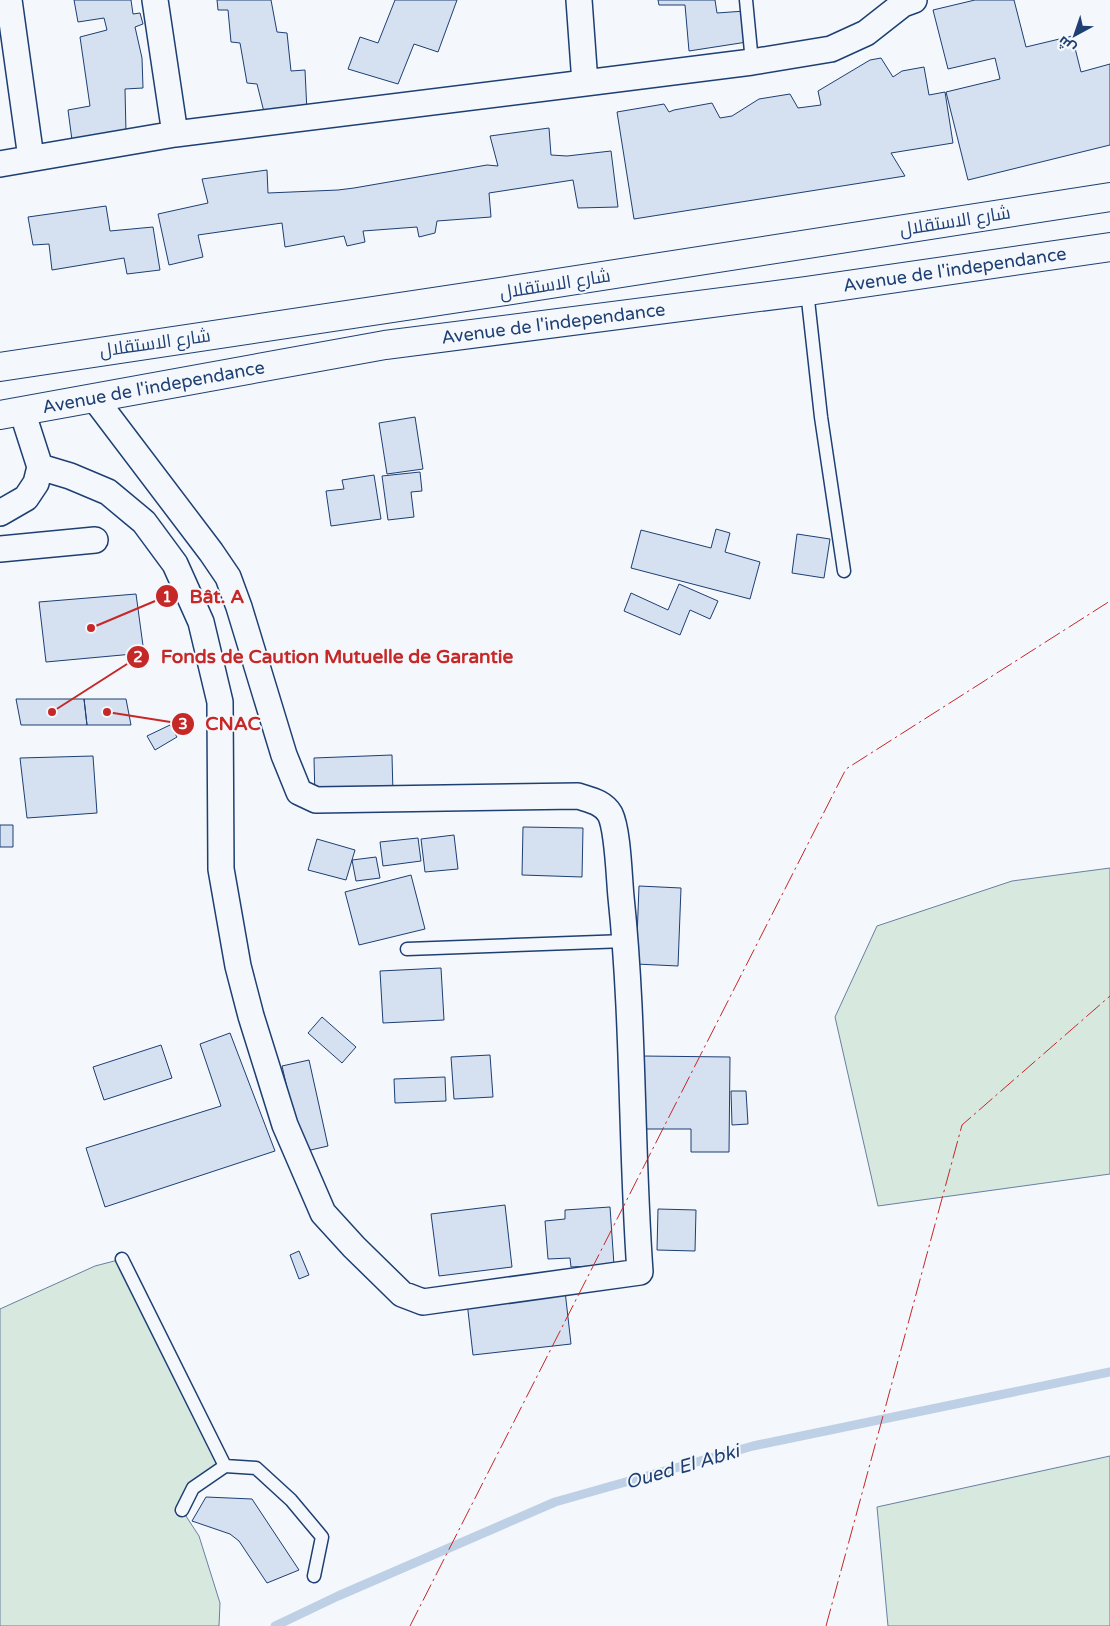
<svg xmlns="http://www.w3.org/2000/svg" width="1110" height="1626" font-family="'Varela Round',Cairo,sans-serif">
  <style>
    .green { fill: #d7e8df; stroke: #687fa3 }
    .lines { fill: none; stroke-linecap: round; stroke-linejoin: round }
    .stream { stroke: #bed0e5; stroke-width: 9 }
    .building { fill: #d5e0f0; stroke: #1d3f73 }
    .lane-casing { stroke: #1d3f73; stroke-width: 15 }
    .street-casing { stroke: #1d3f73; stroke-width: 28 }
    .primary-casing { stroke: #1d3f73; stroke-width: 30 }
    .lane { stroke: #f4f7fb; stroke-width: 12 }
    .street { stroke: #f4f7fb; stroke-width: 25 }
    .primary { stroke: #f4f7fb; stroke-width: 28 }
    .power { stroke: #c62828; stroke-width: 1; stroke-dasharray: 18 4 2.5 4; stroke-linecap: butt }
    .labels { text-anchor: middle; stroke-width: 4; stroke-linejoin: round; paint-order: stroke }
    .street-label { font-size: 18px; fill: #1d3f73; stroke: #f4f7fb }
    .water-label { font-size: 19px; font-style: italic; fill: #1d3f73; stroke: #f4f7fb }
    .leader { fill: none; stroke: #c62828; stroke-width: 2 }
    .callout-dot { fill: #c62828; stroke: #f4f7fb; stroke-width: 2 }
    .mark-label { font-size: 15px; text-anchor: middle; font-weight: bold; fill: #fff }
    .callout-label { font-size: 19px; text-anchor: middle; font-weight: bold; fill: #c62828; stroke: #f4f7fb; stroke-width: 4; stroke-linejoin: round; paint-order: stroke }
  </style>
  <rect width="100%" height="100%" fill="#f4f7fb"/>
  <!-- green -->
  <path class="green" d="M1110 868V1174L878 1206 835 1017 877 926 1012 881Z
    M122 1259 225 1466 193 1488 182 1510 199 1536 220 1603 219 1626H0V1309L95 1266Z
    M1110 1456V1626H888L877 1507Z"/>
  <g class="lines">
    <!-- stream -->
    <path class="stream" d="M275 1626 338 1596 555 1502 753 1446 1110 1372"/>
  </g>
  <!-- building -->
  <path class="building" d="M74 0H131L133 14 140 13 143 24 135 27 142 58 143 88 125 89 126 133 72 140 68 110 90 106 80 37 107 30 104 18 78 22Z
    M217 0H271L277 32 287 33 291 71 305 70 307 112 266 120 257 84 247 83 240 43 231 42 228 10H218Z
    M395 0H457L438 52 414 44 398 84 348 69 360 37 378 43Z
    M658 0H715L717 13 745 11 747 42 689 51 685 5H659Z
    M975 0H1014L1026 47 1072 36 1081 72 1110 64V145L968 180 946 92 1000 79 995 58 948 69 933 10Z
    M881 58 893 77 902 71 924 67 929 95 945 92 953 143 891 153 905 176 634 219 617 112 664 104 669 112 674 110 712 103 720 118 732 116 759 99 790 94 798 108 821 105 818 91 870 60Z
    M549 128 551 155 567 156 611 151 618 207 578 208 573 180 489 193 491 217 437 221 435 233 419 237 417 227 363 231 365 242 347 246 344 236 285 247 282 223 198 235 203 257 169 265 158 214 208 203 202 179 267 170 268 193 338 190 354 188 487 165 498 166 490 136Z
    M106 206 110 231 153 227 160 270 127 274 124 258 52 270 49 244 33 245 28 217Z
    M415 417 423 469 387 474 379 423Z
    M420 472 422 491 411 492 414 517 388 520 382 476Z
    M374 475 381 519 331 526 326 491 344 489 342 480Z
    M716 529 730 533 725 552 760 562 750 599 631 568 641 530 711 548Z
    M797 534 830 539 824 578 792 573Z
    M679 584 718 601 710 619 690 610 680 635 624 611 631 593 668 610Z
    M136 594 144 653 46 662 39 602Z
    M16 699H84L87 725H21Z
    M84 699H126L131 725H87Z
    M170 725 177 737 155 750 147 736Z
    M392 755 393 794 315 797 314 758Z
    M93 756 97 813 27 818 20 758Z
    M0 825H13V847H0Z
    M523 827 583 828 582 877 522 875Z
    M454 835 458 869 425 872 421 839Z
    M418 838 421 861 383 866 380 842Z
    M317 839 355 850 346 880 308 870Z
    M376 857 380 878 356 881 352 860Z
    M411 875 425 929 359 945 345 892Z
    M639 886 681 888 678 966 636 964Z
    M441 968 444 1020 383 1023 380 971Z
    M322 1017 356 1047 342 1063 308 1033Z
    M230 1033 275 1151 105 1207 86 1148 221 1106 200 1044Z
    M161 1045 172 1078 104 1100 93 1067Z
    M490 1055 493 1097 454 1099 451 1057Z
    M642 1056 730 1057 729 1152H691V1129H642Z
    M309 1060 328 1146 302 1152 282 1066Z
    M445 1077 446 1101 395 1103 394 1079Z
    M731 1091H746L748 1124 732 1125Z
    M505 1205 512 1267 439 1276 431 1214Z
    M610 1207 614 1265 571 1267 570 1258 548 1259 545 1221 565 1219V1210Z
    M658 1209 696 1210 695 1251 657 1250Z
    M299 1251 309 1275 299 1279 290 1255Z
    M565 1291 571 1344 473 1355 467 1302Z
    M206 1497 252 1499 299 1570 267 1583 239 1541 230 1534 192 1521Z"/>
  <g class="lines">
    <!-- lane casing -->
    <g class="lane-casing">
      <path id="lane" d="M746 0 752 62
        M807 291 821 417 844 571
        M407 949 626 941
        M122 1259 225 1466 256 1468 291 1500 322 1537 314 1576
        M182 1510 193 1488 225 1466"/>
    </g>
    <!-- street casing -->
    <g class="street-casing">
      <path id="street" d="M9 0 31 158
        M155 0 175 134
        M585 83 752 62 831 49 866 33 903 4 914 0
        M0 164 175 134 585 83 579 0
        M40 467 70 476 108 492 144 522 175 564 201 622 220 702 221 869 238 966 251 1016 285 1125 323 1213 354 1247 402 1294 423 1302 640 1272C631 1147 634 1021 621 897 619 877 618 830 610 814 603 802 590 800 578 796L316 800 299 792 284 755 239 607 228 577 211 552 95 399
        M0 513 26 498 36 483 40 467 22 411
        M0 549 95 540"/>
    </g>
    <!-- primary casing -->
    <g class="primary-casing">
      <g id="primary">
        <path d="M0 367 506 291 1110 197"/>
        <path id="s1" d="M0 415 385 345 807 291 1110 247"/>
      </g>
    </g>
    <!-- lane -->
    <use href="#lane" class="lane"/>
    <!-- street -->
    <use href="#street" class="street"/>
    <!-- primary -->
    <use href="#primary" class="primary"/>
    <!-- power -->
    <path class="power" d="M410 1626 846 769 1110 601
      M826 1626 962 1125 1110 996"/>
  </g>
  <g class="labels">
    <!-- street labels -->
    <g class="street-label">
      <text transform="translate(955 221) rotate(-9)" y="6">شارع الاستقلال</text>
      <text dy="6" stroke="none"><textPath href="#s1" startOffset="966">Avenue de l'independance</textPath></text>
      <text transform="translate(555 284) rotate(-9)" y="6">شارع الاستقلال</text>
      <text dy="6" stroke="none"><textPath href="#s1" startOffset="561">Avenue de l'independance</textPath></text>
      <text transform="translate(155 343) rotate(-8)" y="6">شارع الاستقلال</text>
      <text dy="6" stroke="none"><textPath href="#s1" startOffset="156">Avenue de l'independance</textPath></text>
    </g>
    <!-- water labels -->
    <g class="water-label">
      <text transform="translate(682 1466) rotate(-16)" y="7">Oued El Abki</text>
    </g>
  </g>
  <!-- callouts -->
  <path class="leader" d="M91 628L167 596M52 712L138 657M107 712L183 724"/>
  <g class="callout-dot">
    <circle cx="91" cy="628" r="5"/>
    <circle cx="52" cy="712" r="5"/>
    <circle cx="107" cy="712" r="5"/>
    <circle cx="167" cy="596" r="12"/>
    <circle cx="138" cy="657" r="12"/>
    <circle cx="183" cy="724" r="12"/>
  </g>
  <g class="mark-label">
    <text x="167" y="602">1</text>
    <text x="138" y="662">2</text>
    <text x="183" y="729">3</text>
  </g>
  <g class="callout-label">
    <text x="217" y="603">Bât. A</text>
    <text x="337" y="663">Fonds de Caution Mutuelle de Garantie</text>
    <text x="233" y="730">CNAC</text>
  </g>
  <!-- north arrow -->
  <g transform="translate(1075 35) rotate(220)" stroke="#f4f7fb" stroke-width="4" paint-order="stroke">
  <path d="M0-4L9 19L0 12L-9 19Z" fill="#1d3f73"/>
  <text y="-8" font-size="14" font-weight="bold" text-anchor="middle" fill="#1d3f73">ش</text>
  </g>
</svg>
